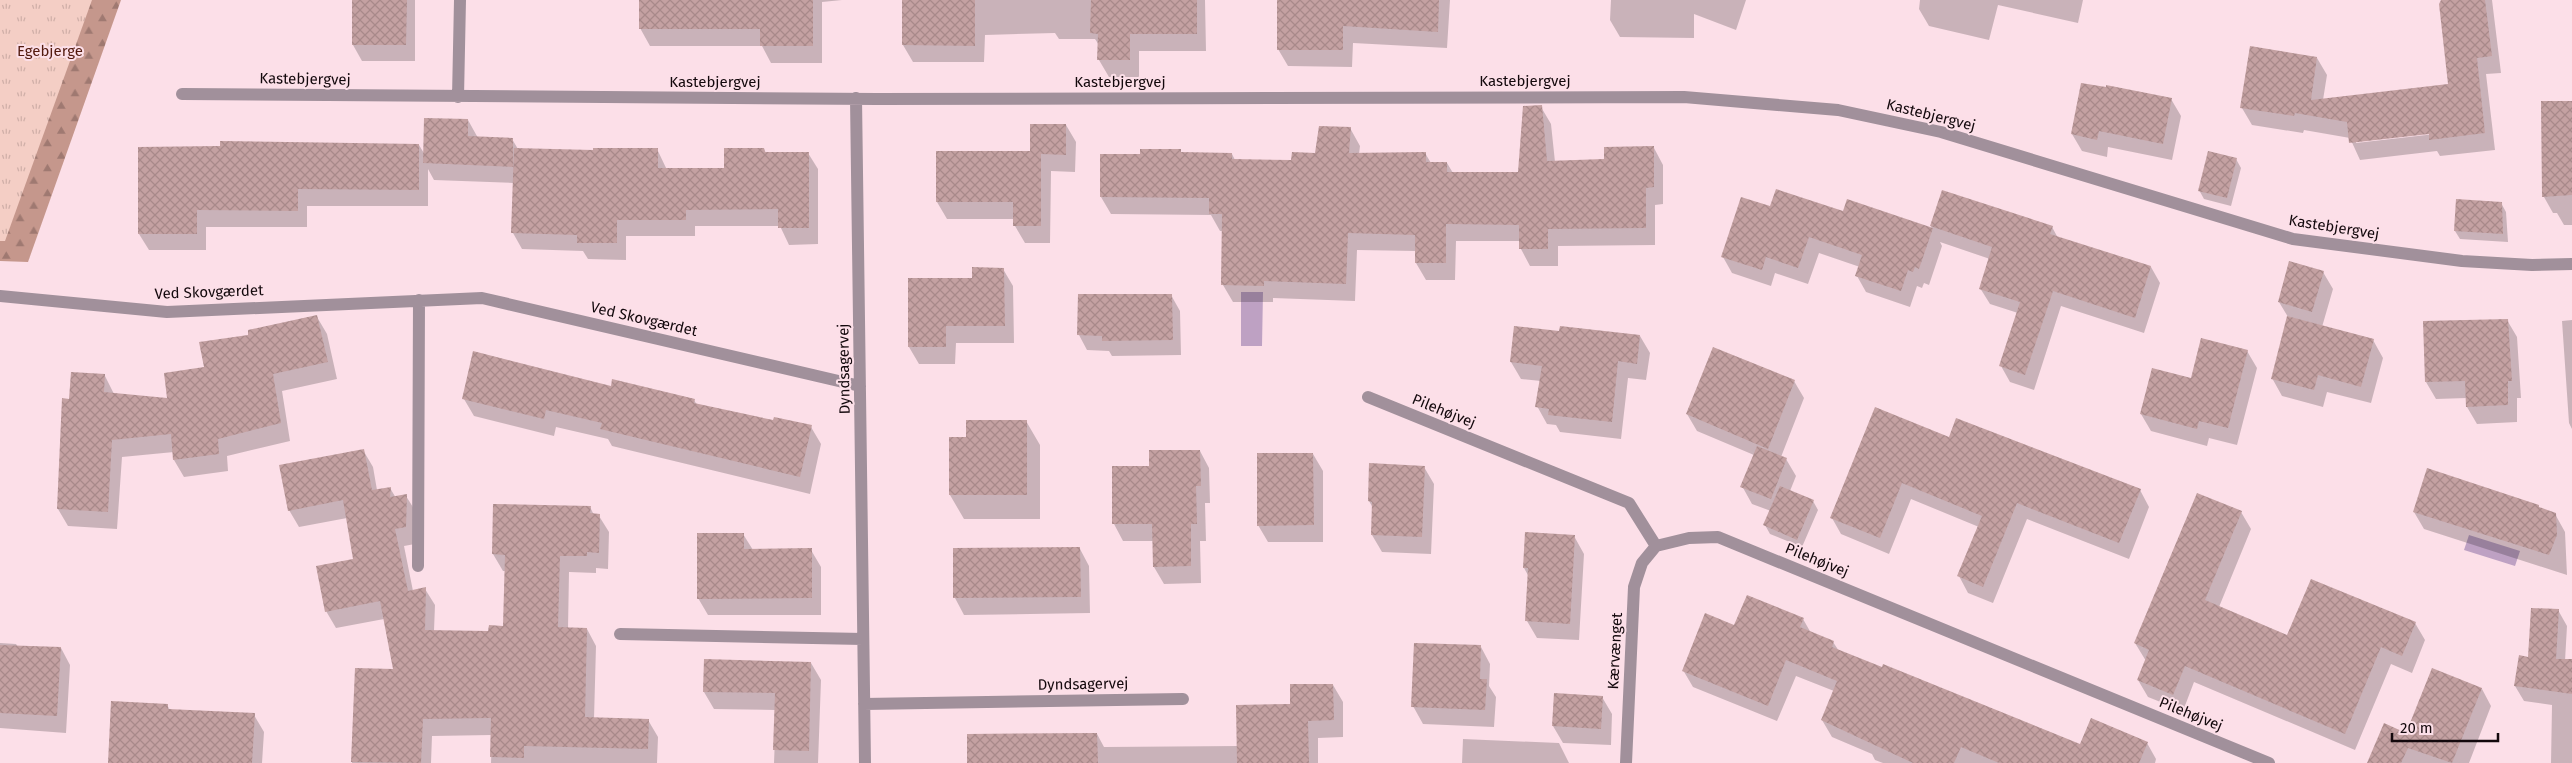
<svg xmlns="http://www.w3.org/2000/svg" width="2572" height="763" font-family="'Fira Sans',sans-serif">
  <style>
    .forest { fill: url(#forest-firs) }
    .park { fill: url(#park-tufts) }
    .water { fill: #bea1c3 }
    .shadow { fill: #0003; fill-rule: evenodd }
    .building { fill: url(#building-cross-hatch) }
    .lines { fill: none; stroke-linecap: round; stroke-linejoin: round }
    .minor { stroke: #a1909b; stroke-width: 12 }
    .labels { text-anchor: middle; stroke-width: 4; stroke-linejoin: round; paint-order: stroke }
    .park-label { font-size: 15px; fill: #531a0e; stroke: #fcdfe8 }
    .street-label { font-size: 15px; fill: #13080c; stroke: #fcdfe8 }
  </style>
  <defs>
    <pattern id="forest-firs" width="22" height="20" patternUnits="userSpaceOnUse" patternTransform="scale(1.25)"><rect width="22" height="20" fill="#c5978c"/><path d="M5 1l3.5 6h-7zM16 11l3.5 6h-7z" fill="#9f7971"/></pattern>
    <pattern id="park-tufts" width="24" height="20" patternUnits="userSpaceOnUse" patternTransform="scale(1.25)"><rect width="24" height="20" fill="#f4cec5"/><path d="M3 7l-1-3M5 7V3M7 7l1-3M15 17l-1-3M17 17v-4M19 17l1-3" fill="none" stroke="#d0afa8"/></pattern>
    <pattern id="building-cross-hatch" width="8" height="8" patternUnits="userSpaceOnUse" patternTransform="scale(1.25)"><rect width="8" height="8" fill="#c4a1a2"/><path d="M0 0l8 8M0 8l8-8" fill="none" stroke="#a8898a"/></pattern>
  </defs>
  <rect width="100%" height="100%" fill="#fcdfe8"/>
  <!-- forest -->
  <path class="forest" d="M0 0H121L28 262 0 261Z"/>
  <!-- park -->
  <path class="park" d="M0 0H92L5 241H0Z"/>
  <!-- water -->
  <path class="water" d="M1241 292H1263L1262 346H1241Z
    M2469 535 2520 551 2515 566 2464 550Z"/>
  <!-- shadow -->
  <path class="shadow" d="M353 0H415V61H362L353 45Z
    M640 0H842L822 2V63H771L762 46H650L640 28Z
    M903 0H1205L1206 51H1139V77H1109L1099 60V45L1095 39H1059L1055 33 985 35 984 62H913L903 45Z
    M1279 0H1450L1447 48 1353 43 1352 67 1288 66 1278 49Z
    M1611 0H1746L1736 30 1694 14V38L1620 37 1610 20Z
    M1920 0H2083L2078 23 1998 5 1989 40 1929 26 1919 9Z
    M2442 0H2492L2501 73 2486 74 2495 150 2440 156 2437 151 2360 160 2350 138 2304 130 2303 133 2252 125 2242 108 2317 58 2327 75 2323 100 2450 85ZM2435 132V134L2356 143V141Z
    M2171 99 2181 116 2172 160 2108 147 2107 157 2082 151 2072 134Z
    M2572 102V225H2564L2557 213H2553L2544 197Z
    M1541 107 1551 124 1555 162 1605 160 1654 148 1663 165V204L1655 205V245L1558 246V266H1530L1521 249V241H1456L1455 280H1426L1416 263V251L1357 250 1355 301 1273 298V302H1233L1223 285V231H1220L1211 215 1111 214 1101 197 1182 154H1232L1235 160 1292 161 1316 154 1350 128 1360 146 1359 154 1425 153 1431 163H1447L1453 173 1519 174Z
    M468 120 478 138 512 139 518 149 595 151 657 149 667 170 726 169 764 149 766 153H808L818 169V244L789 245 780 226H695V236H626V260L588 259 583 251 522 249 513 233 514 183 434 180 428 169V206H307V227H206V250H149L139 234V148L419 145 425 155Z
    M1066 125 1076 142 1075 172 1051 171 1050 243H1025L1015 226V219H947L937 202 1031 152Z
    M2236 159 2241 168 2231 206 2204 199 2199 190Z
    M2501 203 2506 212 2508 242 2460 239 2455 231Z
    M1771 208 1844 212 1932 229 1931 226 2052 227 2058 238 2151 267 2160 283 2144 333 2061 306 2034 390 2010 382 2001 366 2018 313 1990 304 1980 288 1990 259 1940 242 1942 246 1929 285 1924 283 1922 288 1917 286 1910 307 1866 292 1857 276 1860 267 1819 253 1808 284 1775 273 1771 286 1732 273 1723 257Z
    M1003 269 1013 286 1014 343H956L955 364H919L909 347V280L974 279Z
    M2323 272 2333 289 2322 327 2373 340 2383 358 2371 403 2327 392 2323 407 2282 396 2272 378 2288 317 2279 302Z
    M1171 295 1180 311 1181 355 1112 356 1109 351 1087 350 1079 335Z
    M317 317 327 334 337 379 282 391 290 441 227 456 228 471 184 477 174 460V452L122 457 117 529 68 526 58 509 70 400 105 376 114 394 168 399 249 336Z
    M2507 320 2517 337 2521 398H2517V422L2477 424 2467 407V398L2436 399 2426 382Z
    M2572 320V429L2569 423 2562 321Z
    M1560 332 1640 336 1650 353 1646 380 1628 378 1621 439 1560 432 1556 425 1547 424 1537 406 1541 381 1521 379 1511 362Z
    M2247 351 2257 368 2237 445 2209 438 2207 446 2151 431 2141 414 2192 379Z
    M1794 381 1804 398 1781 457 1786 459 1796 476 1790 491 1813 501 1818 510 1802 547 1770 534 1765 525 1771 511 1752 504 1742 486 1754 455 1697 431 1687 414Z
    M612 387 694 400 697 405 774 422 811 427 821 444 810 494 612 446 608 439 556 427 554 436 474 416 464 399Z
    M1026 421 1040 445V519H964L950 495 968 439Z
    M1950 439 2140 490 2149 507 2129 559 2027 519 1993 603 1968 593 1959 576 1979 527 1911 499 1889 554 1841 534 1832 518Z
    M363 450 373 467 377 490 390 488 396 498 406 496 416 512 415 544 404 546 413 591 425 589 435 605 434 631 490 633 504 627 505 571H503L493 554 590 507 594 515 599 516 609 532 608 569 596 568V573L569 572 568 629H587L596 646 594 719 648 720 658 737 657 763H491L492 735 432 736 431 763H352L356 669 394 671 384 619 336 628 326 611 355 560 347 518 299 527 289 510Z
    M1200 451 1209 468 1210 503H1205L1206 541H1200L1201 583 1164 584 1154 567V541H1123L1114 524 1113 468H1151Z
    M1313 454 1323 471V542H1268L1258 525Z
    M1424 467 1434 484 1431 554 1382 552 1372 535 1373 508 1369 501Z
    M2241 512 2251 529 2219 607 2288 637 2415 623 2425 640 2412 673 2391 664 2355 750 2194 682 2183 711 2148 697 2138 680 2146 661 2135 643Z
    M2414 512 2555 514 2565 532 2567 575 2424 529Z
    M1526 533 1574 536 1584 554 1579 640 1537 638 1527 621 1529 577 1524 568Z
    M743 534 753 550H811L821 567V615H708L698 598Z
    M1080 549 1089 566 1090 613 964 615 955 598Z
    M2558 610 2567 626 2565 661H2572V763H2551L2552 705 2524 701 2515 686Z
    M1803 619 1811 633 1833 642 1839 651 2081 746 2147 743 2156 759 2155 763H1883L1875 760 1872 754 1832 737 1822 720 1834 691 1796 676 1777 721 1693 687 1683 670 1735 627Z
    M0 643 16 644 18 647 61 648 70 665 66 733 0 728Z
    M1481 647 1490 664 1489 686 1496 697 1494 727 1423 724 1413 706Z
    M811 663 821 680 818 763H774L776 710 714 709 704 692Z
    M1333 685 1343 702V737L1318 738V763H968L1097 734 1104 747 1238 746 1291 706Z
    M2482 689 2491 706 2469 763H2369L2407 734Z
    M1602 697 1612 714 1611 745 1563 743 1553 726Z
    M167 705 170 710 254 715 264 732 262 763H109Z
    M1463 739 1559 743 1569 763H1462Z"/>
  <!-- building -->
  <path class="building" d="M352 0H407L406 45H352Z
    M639 0H813V46H760V29H639Z
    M902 0H975V46L902 45Z
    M1091 0H1197V34H1130V60H1097L1098 34 1090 33Z
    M1277 0H1439L1438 32 1343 26V50H1277Z
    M2441 0H2485L2492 56 2477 58 2485 133 2429 140V134L2349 143 2347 122 2295 113 2294 116 2240 108 2250 46 2317 57 2311 100 2448 84 2439 4Z
    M2081 83 2106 87V85L2172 98 2163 144 2099 131 2097 140 2071 134Z
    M2541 101H2572V195L2542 197Z
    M1542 105 1547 161 1604 159V147L1654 146V187L1646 188V228L1548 229V249H1519V225L1446 224V263H1415V235L1348 233 1346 284 1264 281V286L1221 285 1222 214H1209V198L1100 197V154H1140V149H1181V152L1232 153V159L1291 160 1292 152 1315 153 1319 126 1351 127 1349 153 1426 152V162H1447V172H1518L1523 106Z
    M424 118 468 119V136L513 138V167L423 163Z
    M1030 124H1066V155L1041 154V226H1013V202H936V151H1030Z
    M220 141 419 144V190L298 189V211L197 210V234H138V147L220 146Z
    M514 148 593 150V148H658V168H724V148H764L765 152H809V228H778V209L686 210V220H617V243H577V235L511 233Z
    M2208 151 2237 158 2227 198 2198 191Z
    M1776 189 1843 211 1847 199 1933 228 1919 269 1915 267 1913 272 1908 270 1901 291 1855 276 1862 255 1809 237 1798 268 1766 257 1762 270 1721 257 1741 197 1770 206Z
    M1942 190 2053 226 2050 234 2151 266 2135 318 2053 291 2025 375 1999 366 2020 302 1979 289 1992 247 1930 226Z
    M2456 199 2502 202 2503 234 2454 231Z
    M2289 261 2324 271 2312 312 2278 302Z
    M972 267 1004 268 1005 326H946V347H908V278H972Z
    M1078 294H1172L1173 340 1102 341V336L1077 335Z
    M317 315 328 362 273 374 281 423 218 439 219 454 173 460 171 434 112 440 108 512 57 509 62 398 69 399 71 372 105 374 104 392 167 398 164 373 204 367 199 342 248 335V330Z
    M2287 316 2374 339 2361 387 2318 375 2314 390 2271 379Z
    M2508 319 2512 381H2508V405L2466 407 2465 381 2425 382 2423 321Z
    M1514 326 1559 331 1560 326 1640 335 1637 364 1618 361 1612 422 1548 415 1549 409 1535 407 1542 366 1510 362Z
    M2201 338 2248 350 2228 428 2199 421 2197 429 2140 414 2152 368 2191 378Z
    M1713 347 1795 380 1768 449 1686 414Z
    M473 351 611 386 612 379 695 399 694 403 773 420 774 417 812 425 800 477 600 429 602 423 546 410 544 419 462 399Z
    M1875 407 1949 437 1956 418 2141 489 2119 543 2017 503 1983 587 1957 576 1982 516 1902 483 1880 538 1830 518Z
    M966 420H1027V495H949V437H966Z
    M1757 446 1787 458 1771 499 1740 487Z
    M364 449 372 490 391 487 390 497 407 494 406 527 395 529 408 591 426 587 425 630 488 631 489 625 503 626 505 555 492 554 493 504 591 506 590 513 600 514 599 553 587 552V556H560L558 627 587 628 585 717 649 719 648 749 524 746V758L490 757 491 718 423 719 421 763 351 762 355 668 393 669 380 601 325 612 316 566 353 559 343 500 288 511 279 465Z
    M1149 450H1200L1201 486H1196L1197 524H1191V566L1153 567 1152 524H1112V466H1149Z
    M1257 453H1313L1314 525 1257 526Z
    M1369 463 1425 466 1422 537 1371 535 1372 502 1368 501Z
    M2427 468 2539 505V507L2556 513 2557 535 2549 555 2413 512Z
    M1780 486 1814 500 1797 540 1763 525Z
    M2197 493 2242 511 2205 600 2287 635 2311 579 2416 622 2402 656 2381 647 2345 734 2185 666 2173 695 2137 680 2149 650 2134 643Z
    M1525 532 1575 535 1570 624 1525 621 1528 568H1523Z
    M697 533H744V549L812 548V598L697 599Z
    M1080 547 1081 597 953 598V548Z
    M1747 595 1804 618 1800 627 1834 641 1832 647 1882 667 1883 664 2080 744 2091 718 2148 742 2139 763H1999L1961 747 1954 763H1913L1821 720 1837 681 1786 660 1768 706 1682 671 1705 613 1734 625Z
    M2531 608 2559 609 2556 659H2572V694L2514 686 2519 655 2528 657Z
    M1414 643 1481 645 1480 679H1487L1485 710 1411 707Z
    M0 645 61 647 57 716 0 713Z
    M704 659 811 662 809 751 773 750 775 693 703 692Z
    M2432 668 2482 688 2452 763 2408 748 2401 763H2367L2384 723 2406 733Z
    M1290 684H1333L1334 720 1308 721 1309 763H1237L1236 705 1290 704Z
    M1554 693 1603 696 1601 729 1552 726Z
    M111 701 168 704V709L255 713 252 763H108Z
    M1097 733 1098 763H967V734Z"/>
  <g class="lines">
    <!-- minor -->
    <path class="minor" d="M182 94 877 99 1684 97 1838 110 1941 132 2293 239 2462 261 2532 265 2572 264
      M458 97 460 0
      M856 98 865 763
      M0 296 167 312 482 298 860 386
      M1368 397 1629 503 1656 546
      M1656 546 1689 538 1718 537 2269 763
      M418 566 419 300
      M620 634 863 639
      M864 704 1183 699
      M1626 763 1634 587 1642 563 1656 546"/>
  </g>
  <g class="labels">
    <!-- park labels -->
    <g class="park-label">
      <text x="50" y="56">Egebjerge</text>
    </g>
    <!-- street labels -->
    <g class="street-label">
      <text transform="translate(305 79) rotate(1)" y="5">Kastebjergvej</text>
      <text x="1525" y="86">Kastebjergvej</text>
      <text x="715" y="87">Kastebjergvej</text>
      <text x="1120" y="87">Kastebjergvej</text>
      <text transform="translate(1931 115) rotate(14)" y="5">Kastebjergvej</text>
      <text transform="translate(2334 227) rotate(9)" y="5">Kastebjergvej</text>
      <text transform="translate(209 292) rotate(-2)" y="5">Ved Skovgærdet</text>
      <text transform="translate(644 319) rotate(13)" y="5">Ved Skovgærdet</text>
      <text transform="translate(844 369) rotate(-91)" y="5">Dyndsagervej</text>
      <text transform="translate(1444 411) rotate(22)" y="5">Pilehøjvej</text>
      <text transform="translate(1817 560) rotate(22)" y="5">Pilehøjvej</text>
      <text transform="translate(1615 651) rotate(-87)" y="5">Kærvænget</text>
      <text transform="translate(1083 684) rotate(-1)" y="5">Dyndsagervej</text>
      <text transform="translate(2191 714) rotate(22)" y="5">Pilehøjvej</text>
    </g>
  </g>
  <!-- scale -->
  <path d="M2392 733v8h106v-8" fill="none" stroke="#13080c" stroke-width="2.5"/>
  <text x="2400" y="733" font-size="15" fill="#13080c" stroke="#fcdfe8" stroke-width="4" paint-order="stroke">20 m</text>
</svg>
